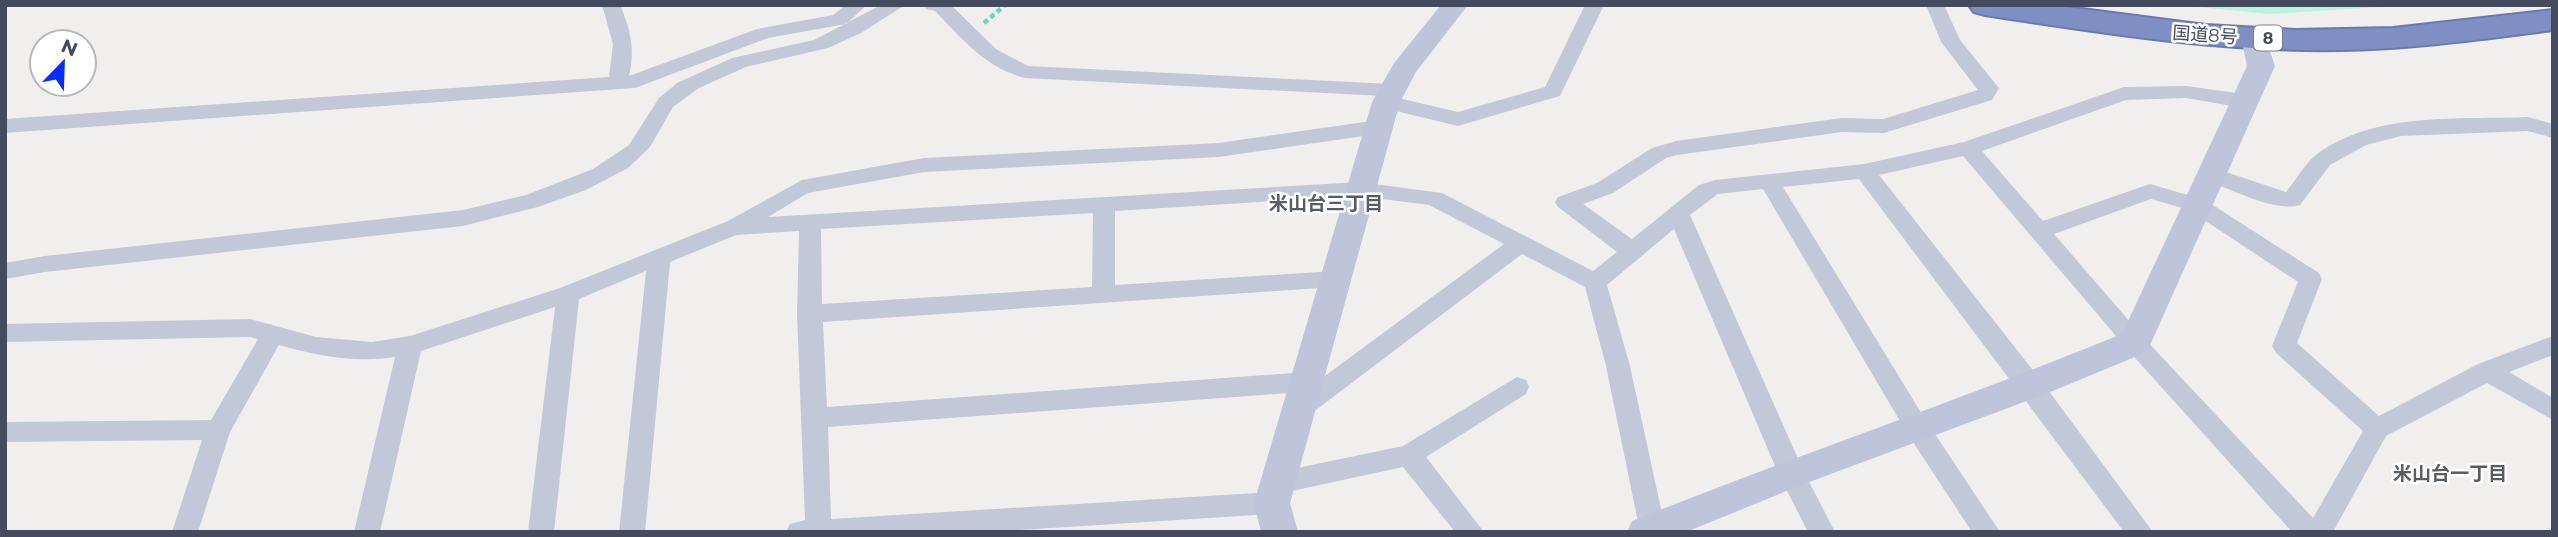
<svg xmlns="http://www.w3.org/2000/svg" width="2558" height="537" font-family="Montserrat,'Noto Sans JP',sans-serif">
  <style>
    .green { fill: #b7f4de }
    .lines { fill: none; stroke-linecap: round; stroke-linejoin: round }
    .highway-casing { stroke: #6b7aae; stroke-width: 4 }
    .path { stroke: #6bd5bd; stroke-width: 4.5; stroke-dasharray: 5 3.5; stroke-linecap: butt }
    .street { fill: #c3c8d8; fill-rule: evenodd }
    .secondary { fill: #bec4d9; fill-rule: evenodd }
    .highway { fill: #808fc3; fill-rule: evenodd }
    .labels { text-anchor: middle; stroke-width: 5; stroke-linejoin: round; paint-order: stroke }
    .shield { fill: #fff; stroke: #7c818e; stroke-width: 2 }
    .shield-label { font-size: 16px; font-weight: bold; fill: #444b5e }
    .street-label { font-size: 18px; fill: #444b5e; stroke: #fff }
    .neighbourhood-label { font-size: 19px; font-weight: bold; fill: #5a5c64; stroke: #fff }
  </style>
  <rect width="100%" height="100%" fill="#f1efee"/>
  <!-- green -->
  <path class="green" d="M2176 5H2414L2269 14Z"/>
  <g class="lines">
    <!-- highway casing -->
    <g class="highway-casing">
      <path id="highway" d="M1969 5H2051L2206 25 2295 30 2393 28 2553 10V30C2482 39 2412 49 2340 50 2221 52 2103 33 1985 15L1974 12Z"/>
    </g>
    <!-- path -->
    <path class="path" d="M984 23 1005 5"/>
    <!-- street -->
    <path class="street" d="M602 5H620C631 30 635 50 629 76L757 29 833 15 846 5H867L846 24 768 38 635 88 5 133V119L609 77 613 44Z
      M881 5H905L861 33 828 48 746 67 699 88 673 107 650 147 628 168 586 190 538 207 463 226 45 272 5 279V263L45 256 463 210 526 195 593 169 629 145 659 98 677 83 732 58 814 40Z
      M924 5H951L996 49 1028 66 1392 84 1399 85 1402 90 1399 95 1390 96 1458 112 1545 87 1585 5H1604L1560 96 1458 126 1379 107 1376 102 1384 96 1025 78C986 68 962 39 935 11L926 9Z
      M1926 5H1944L1960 40 1999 88 1992 100 1884 133 1842 132 1677 155 1666 158 1613 193 1583 204 1632 239 1699 185 1715 180 1864 164 1964 142 2124 87 2186 86 2244 94 2251 96 2254 101 2251 106 2244 108 2186 98 2126 100 1982 151 2043 221 2150 184 2205 200 2319 273 2322 279 2297 343 2379 416 2478 364 2553 336V355L2509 372 2553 398V420L2487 383 2386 436 2333 532H2292L2127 349 1963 156 1879 175 2040 379 2153 532H2124L1859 179 1783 187 1925 419 2000 532H1972L1907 433 1763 189 1718 194 1690 215 1803 470 1835 532H1808L1778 473 1674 229 1607 285 1630 366 1666 532H1640L1606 366 1585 287 1522 254 1308 416 1299 419 1290 416 1287 409 1290 402 1304 392 828 427 831 519 1272 492 1281 495 1285 503 1281 511 1272 514 988 532H786L790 524 805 520 797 314 799 231 736 235 670 262 645 532H619L646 271 579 299 554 532H528L555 307 421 351 380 532H354L395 357C356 363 317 356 279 345L230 432 198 532H172L202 440 5 442V422L211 420 258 339 250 337 5 342V324L250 319 316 337 372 342 410 336 560 288 728 221 802 180 924 158 1219 143 1378 120 1385 122 1388 127 1385 132 1378 134 1219 157 924 172 808 193 768 217 1359 182 1442 193 1593 271 1617 252 1558 207 1555 202 1558 197 1597 183 1652 148 1676 141 1842 118 1883 119 1978 90 1941 42ZM1359 196 1429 205 1504 244 1318 381 1315 375 1306 372 827 407 823 322 1335 287 1343 285 1346 279 1343 273 1335 271 1115 285V211ZM2151 199 2189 210 2298 282 2272 346 2276 353 2363 431 2313 518 2143 337 2054 234ZM1093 213 1092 287 822 304 821 229Z
      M2528 117 2553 124V138L2528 131 2401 136 2366 145 2330 165 2300 205C2274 213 2229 188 2203 179L2200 174 2203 169 2211 167 2286 192C2296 180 2305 163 2317 154 2376 111 2459 120 2528 117Z
      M1517 377 1526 380 1529 387 1526 394 1426 457 1484 532H1455L1403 467 1278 494 1269 491 1265 483 1269 475 1278 472 1403 446Z"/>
    <!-- secondary -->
    <path class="secondary" d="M1441 5H1468L1416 72 1400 102 1290 503 1298 532H1261L1254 503 1372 102 1394 63Z
      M2254 29 2263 31 2275 66 2147 352 2043 395 1804 484 1686 532H1627L1632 521C1795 456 1960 400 2122 334L2247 66 2241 37 2245 31Z"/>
    <!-- highway -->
    <use href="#highway" class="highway"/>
  </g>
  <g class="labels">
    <!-- shield labels -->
    <rect class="shield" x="2254" y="25.5" width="28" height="25" rx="5"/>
    <g class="shield-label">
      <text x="2268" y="44">8</text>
    </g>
    <!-- street labels -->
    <g class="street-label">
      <text transform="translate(2205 35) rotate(4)" y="6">国道8号</text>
    </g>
    <!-- neighbourhood labels -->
    <g class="neighbourhood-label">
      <text x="1326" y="210">米山台三丁目</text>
      <text x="2450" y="480">米山台一丁目</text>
    </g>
  </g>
  <!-- border -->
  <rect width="2558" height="537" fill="none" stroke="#444b5e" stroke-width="14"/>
  <!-- north arrow -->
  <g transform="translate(63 63) rotate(23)"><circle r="33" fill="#ffffff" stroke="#b4b7bf" stroke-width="2"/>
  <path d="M0-5L12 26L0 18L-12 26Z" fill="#052ff4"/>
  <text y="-10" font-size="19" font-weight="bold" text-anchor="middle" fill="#444b5e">N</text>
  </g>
</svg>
